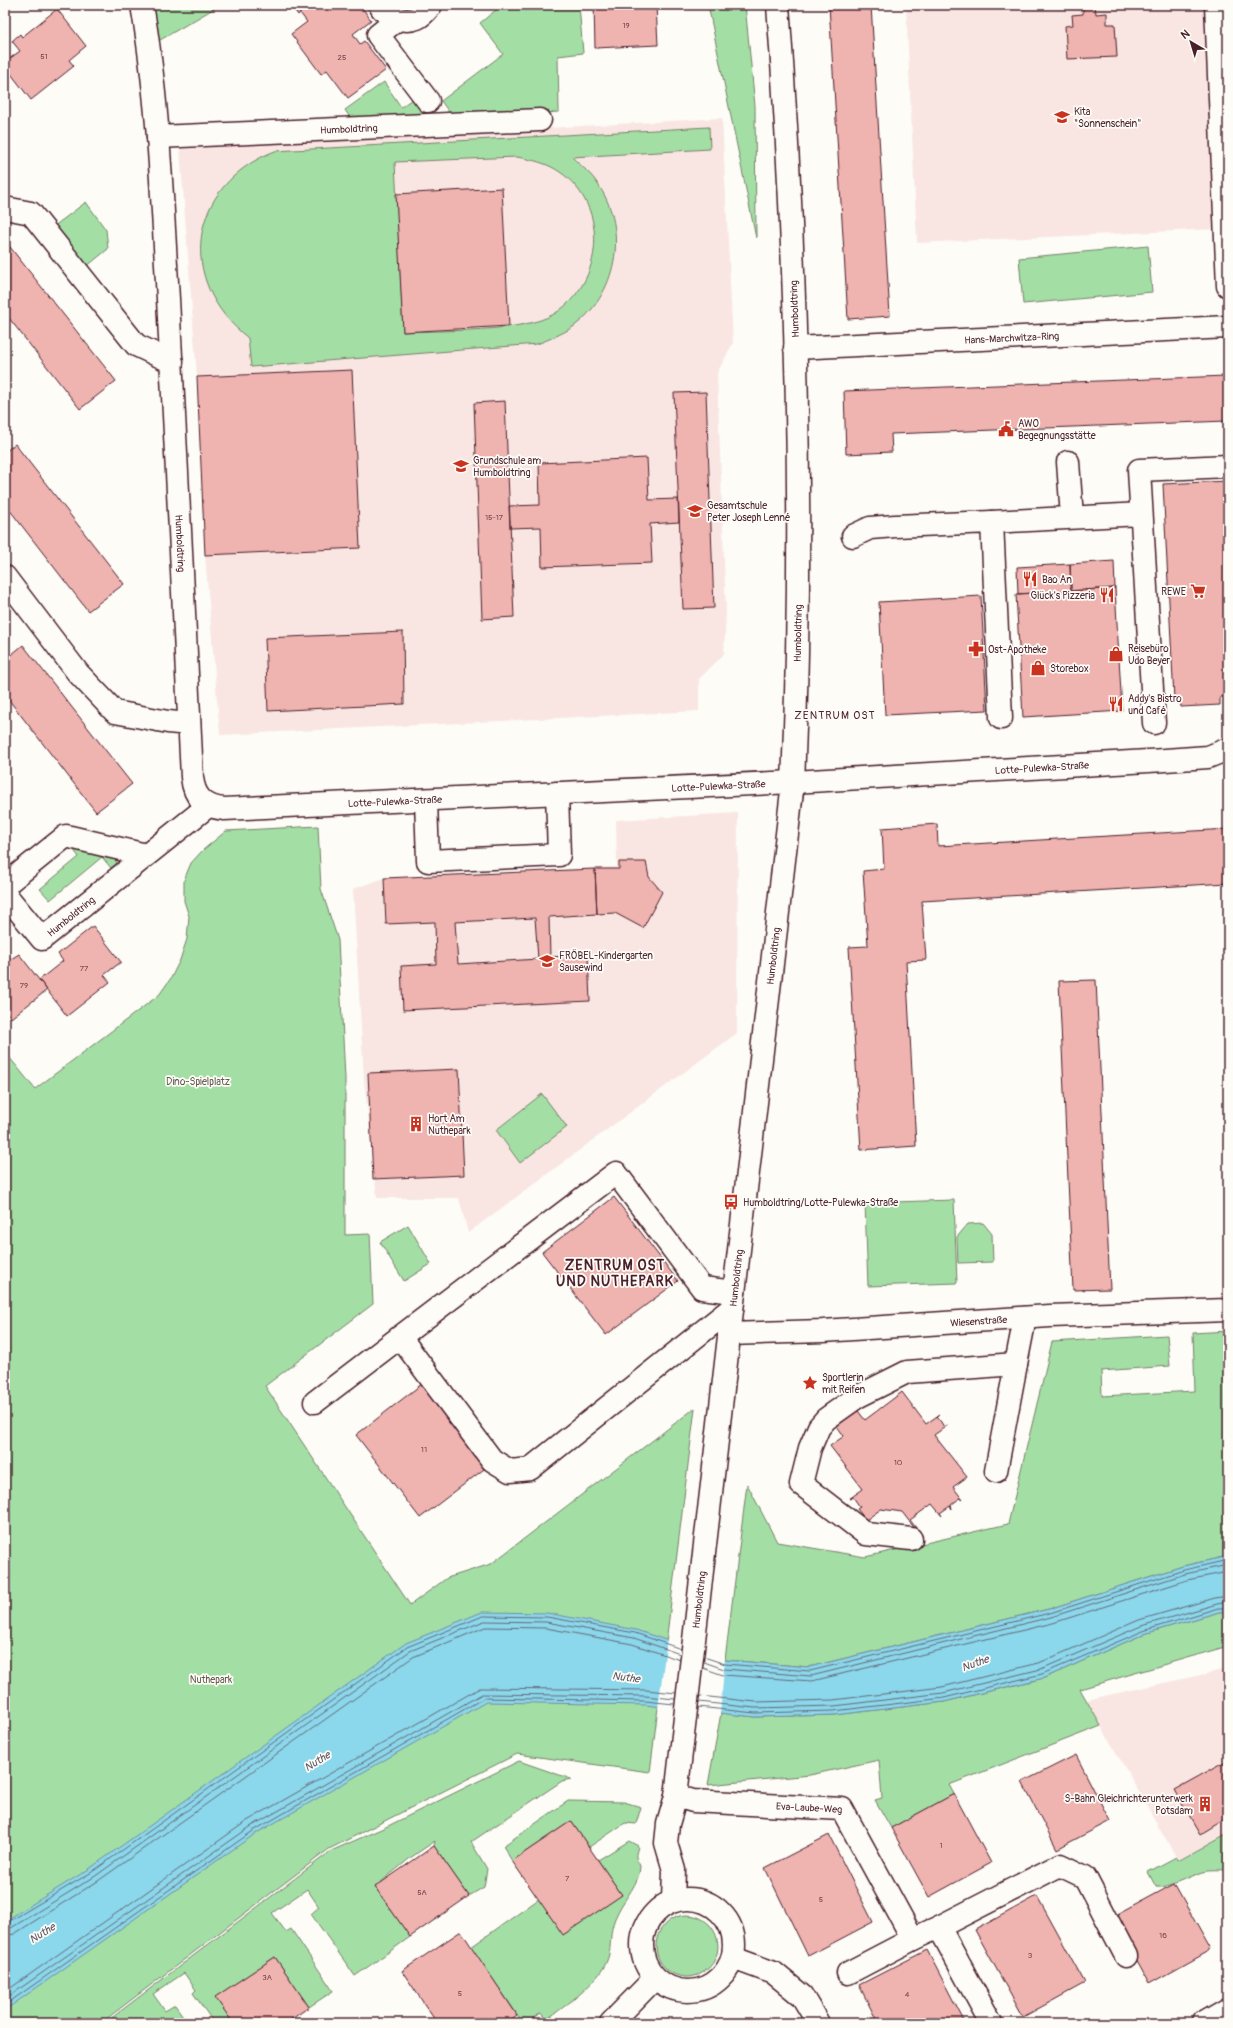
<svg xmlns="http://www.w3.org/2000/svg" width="1233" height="2028" font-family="Pangolin,sans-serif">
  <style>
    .built { fill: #f9e6e2 }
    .green { fill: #a3dfa5; stroke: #767f68; fill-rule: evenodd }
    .water { fill: #8bd7eb; stroke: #718d9e }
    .pier { fill: #fdfcf7 }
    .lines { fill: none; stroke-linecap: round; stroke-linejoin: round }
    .shore { stroke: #646978; stroke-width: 1 }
    .building { fill: #efb3b0; stroke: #4a1f2b; fill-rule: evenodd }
    .minor-casing { stroke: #4a1f2b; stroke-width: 25 }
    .major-casing { stroke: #4a1f2b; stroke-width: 25 }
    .minor { stroke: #fdfcf7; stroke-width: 22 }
    .major { stroke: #fdfcf7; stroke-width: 22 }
    .labels { text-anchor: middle; stroke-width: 3.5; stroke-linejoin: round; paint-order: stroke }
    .number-label { font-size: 8px; fill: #73444c }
    .poi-label { font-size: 10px; fill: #4a1f2b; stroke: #fdfcf7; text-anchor: start }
    .street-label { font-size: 10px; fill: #4a1f2b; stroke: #fdfcf7 }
    .park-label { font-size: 10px; fill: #655950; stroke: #fdfcf7 }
    .neighbourhood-label { font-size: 11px; letter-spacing: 1px; fill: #4a1f2b; stroke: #fdfcf7 }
    .water-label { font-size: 11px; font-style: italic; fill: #5e5665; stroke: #fdfcf7 }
    .district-label { font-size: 14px; font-weight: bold; letter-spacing: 1px; fill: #4a1f2b; stroke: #fdfcf7 }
  </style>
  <rect width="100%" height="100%" fill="#fdfcf7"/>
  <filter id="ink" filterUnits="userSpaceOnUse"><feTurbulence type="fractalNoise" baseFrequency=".025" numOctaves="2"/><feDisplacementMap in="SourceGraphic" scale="8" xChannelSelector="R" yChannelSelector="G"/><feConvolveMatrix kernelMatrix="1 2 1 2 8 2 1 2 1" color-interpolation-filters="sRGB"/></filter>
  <g filter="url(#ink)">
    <!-- built -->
    <path class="built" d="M906 5H1207L1218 229 917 243Z
      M722 118 733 343 717 373 726 612 724 654 699 679V711L220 735 205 555 197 377 180 149Z
      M738 813 737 1033 468 1233 459 1198H377L364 1079 353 889 384 878 617 867 616 820Z
      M1228 1669V1833L1178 1860 1086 1700Z"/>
    <!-- green -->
    <path class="green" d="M149 5H220L155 43Z
      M502 5H579L583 53 558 56 559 112 454 119 441 101 503 54 480 23Z
      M708 5H745L755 106 756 238Z
      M384 82 401 107 415 97 433 119H351L345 110Z
      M709 127 710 149 572 157C581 166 592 174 599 186 629 231 617 295 573 327 562 334 550 339 537 344L251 367 248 338C175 281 188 185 275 151ZM517 157C533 160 547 163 560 172 610 207 604 283 554 314 523 333 442 330 403 332L395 162Z
      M86 202 106 230 108 249 86 267 53 227Z
      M1148 246 1152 292 1023 304 1019 258Z
      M318 826 321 889 338 940 345 1078V1235L370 1234 373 1304 265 1386 410 1605 447 1578 491 1564 695 1408 650 1772 517 1754 329 1849 101 2023H5V1052L35 1089 159 995 171 978 180 960 187 939 189 916 184 901V880L191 863 203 850 226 831Z
      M70 845 113 856 117 863 111 868 102 857 50 900 40 889 79 857Z
      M542 1094 567 1127 520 1163 496 1130Z
      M954 1200 957 1283 868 1286 865 1203Z
      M983 1223 992 1234 993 1262 958 1263 957 1237 968 1224Z
      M408 1225 431 1264 404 1281 380 1242Z
      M1228 1331V1556L1183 1566 1049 1609 809 1667 725 1660 747 1484 777 1542 865 1557 1008 1524 1052 1342 1167 1335 1170 1366 1101 1371 1102 1396 1195 1391 1193 1333Z
      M1228 1611V1646L1080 1689 1101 1726 949 1785 954 1794 891 1828 875 1800 882 1798 879 1760 810 1775 708 1785 721 1713 755 1717 834 1715 944 1702 1044 1678 1144 1634 1219 1612Z
      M519 1761 571 1779 562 1781 471 1842 487 1869 484 1887 469 1896 434 1846 435 1841 410 1858 375 1887 410 1937 355 1976 311 1914 319 1907 307 1889 272 1913 286 1932 291 1929 333 1991 309 2007 275 1957 216 1997 233 2023H214L193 1993 196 1990 184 1973 153 1994 165 2011 175 2005 188 2023H105L331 1851 388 1826Z
      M568 1801 624 1802 641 1807 636 1824 625 1823 589 1847 571 1821 512 1861 503 1846Z
      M1228 1833V1871C1220 1871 1210 1870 1203 1872 1190 1876 1167 1889 1156 1887L1148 1872 1176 1857 1178 1861Z
      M629 1841 638 1846C638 1849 635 1854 636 1857 636 1860 639 1863 640 1866 640 1883 624 1899 618 1912 609 1929 612 1938 609 1954 604 1980 566 2005 546 2020L541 2013 527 2023H523L471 1947 539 1899 622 1895 598 1860Z
      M656 1946a31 31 0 1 1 62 0a31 31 0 1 1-62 0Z"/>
    <!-- water -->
    <path class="water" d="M1228 1556V1611L1219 1612 1144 1634 1044 1678 944 1702 835 1715 755 1717 645 1705 486 1702 255 1834 5 2010V1921L89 1869 406 1643 482 1612 547 1613 636 1630 725 1660 809 1667 1049 1609 1183 1566Z"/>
    <!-- pier -->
    <path class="pier" d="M667 1638 725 1658 720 1715 658 1709Z"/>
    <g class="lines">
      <!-- shore -->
      <path class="shore" d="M704 1657 725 1664 810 1671 1050 1613 1184 1570 1228 1560
        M704 1662 724 1669 811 1676 1051 1617 1185 1574 1228 1565
        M703 1668 723 1675 812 1681 1053 1623 1187 1580 1228 1572
        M700 1696 756 1702 833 1700 942 1687 1039 1663 1139 1620 1215 1598 1228 1596
        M699 1702 755 1708 834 1706 943 1693 1041 1669 1141 1626 1217 1604 1228 1602
        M698 1707 755 1713 834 1711 944 1698 1042 1674 1143 1631 1218 1608H1228
        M5 1924 92 1872 407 1647 483 1616 547 1617 635 1633 681 1649
        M5 1930 11 1928 94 1877 410 1651 484 1621 546 1622 634 1638 680 1654
        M5 1936 14 1934 98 1881 413 1657 485 1627 546 1628 632 1644 680 1660
        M5 1992 247 1821 480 1688 646 1690 676 1693
        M5 1999 250 1827 482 1694 645 1696 675 1699
        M5 2005 253 1831 484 1698 645 1701 674 1704"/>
    </g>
    <!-- building -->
    <path class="building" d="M291 5H360L371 20 353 34 360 44 364 41 386 70 348 98 327 70 321 74 291 34 307 22 300 13 298 15Z
      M594 5H656L658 45 595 48Z
      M829 5H871L890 316 848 319Z
      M1083 5H1095L1096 14 1107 13V24H1115L1117 57 1067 59 1065 26 1073 25 1072 15 1083 14Z
      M57 9 86 46 69 60 74 66 31 100 5 66V62L20 51 12 41 20 34 22 37Z
      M5 66 11 74 5 78Z
      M502 188 509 326 403 332 396 194Z
      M6 242 116 381 80 409 5 313Z
      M352 370 360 548 205 555 197 377Z
      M1226 376 1227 421 891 434 892 452 846 454 844 391Z
      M706 392 714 608 683 609 674 393Z
      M505 401 514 617 482 619 474 403Z
      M15 444 124 584 88 611 5 504V452Z
      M647 458 649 500 678 499 679 522 650 524 652 563 542 567 541 527 510 528 509 506 540 505 539 463Z
      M1228 481V697H1220V705L1181 707 1180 699H1174L1163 484Z
      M1114 561 1115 588 1071 591 1070 564Z
      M1070 564 1071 591 1018 594 1017 567Z
      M1115 588 1122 711 1023 717 1016 594Z
      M981 596 987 710 885 715 879 602Z
      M403 632 404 704 268 711 265 638Z
      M23 645 132 784 96 812 5 695V660Z
      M937 824 938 846 1228 829V883L922 901 926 960 906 961 916 1146 861 1150 849 947 868 946 863 871 884 869 882 828Z
      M619 862H646L649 877 662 892 643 928 615 913 597 914 595 869H619Z
      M595 869 597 914 549 917 550 957 588 955 590 1001 403 1010 401 966 436 964 435 922 386 924 384 878ZM535 918 538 959 458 964 455 922Z
      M93 926 121 962 104 975 110 982 67 1016 39 980 63 961 58 954Z
      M5 951 11 959 19 954 47 990 11 1018 5 1010Z
      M1096 980 1110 1289 1073 1290 1059 981Z
      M459 1069 464 1175 373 1179 368 1073Z
      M614 1197 678 1281 606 1335 542 1252Z
      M427 1380 492 1463 420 1518 356 1435Z
      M902 1392 926 1424 940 1414 937 1417 941 1422 944 1427 948 1425 934 1435 967 1477 953 1487 963 1500 960 1498 951 1505 952 1509 950 1506 940 1513 942 1516 932 1504 910 1520 920 1533 919 1534 902 1512 881 1509 866 1520 857 1509 860 1507 853 1497 849 1499 863 1489 830 1446 844 1436 834 1422 837 1425 844 1420 856 1410 855 1407 865 1420Z
      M1076 1755 1110 1821 1057 1849 1022 1782Z
      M1228 1760V1818L1200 1835 1174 1790Z
      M954 1794 991 1863 929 1897 891 1828Z
      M571 1821 622 1895 563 1935 512 1861Z
      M829 1835 873 1922 808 1956 765 1868Z
      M434 1846 469 1896 410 1937 375 1887Z
      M1174 1884 1211 1950 1150 1984 1113 1917Z
      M1037 1896 1085 1983 1023 2017 975 1930Z
      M461 1931 517 2015 506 2023H437L402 1971Z
      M927 1950 965 2023H878L859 1985Z
      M275 1957 309 2007 286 2023H233L215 1997Z"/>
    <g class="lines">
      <!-- minor casing -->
      <g class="minor-casing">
        <g id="minor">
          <path id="s1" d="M142 5C159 102 162 201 168 299 177 458 184 618 192 777 194 797 204 807 224 809L793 782 1165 760 1208 757 1228 749"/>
          <path d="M380 5C385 17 405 23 417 18 422 16 428 9 431 5"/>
          <path d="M1216 5 1228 286"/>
          <path d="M398 19 378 35 428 101"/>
          <path id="s2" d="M158 137 540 120"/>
          <path d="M5 208 31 213 136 345 172 362"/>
          <path id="s3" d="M795 348 1228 327"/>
          <path d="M1068 462 1072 517"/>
          <path d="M992 522 1141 514"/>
          <path d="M853 536 870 528 895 526 992 522 1001 718"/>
          <path d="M5 577 78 673 115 712 168 722 189 724"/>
          <path d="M1154 723 1139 470 1228 466"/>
          <path d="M426 800 428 861 559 855 557 793"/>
          <path d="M5 885 66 836 146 855"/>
          <path id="s4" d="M5 894 42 939 208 806"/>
          <path d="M732 1308 530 1469 510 1471 492 1460 400 1337 616 1173 702 1288 734 1292"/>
          <path id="s5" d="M729 1334 823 1331 1050 1316 1228 1310"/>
          <path d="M315 1402 400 1337"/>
          <path d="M996 1471 1016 1364"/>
          <path d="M911 1539 866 1534 801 1484 810 1448 819 1427 826 1419 857 1397 907 1372 1016 1364 1025 1318"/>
          <path id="s6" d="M676 1796 693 1801 842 1809 913 1939 939 1927 991 2023"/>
          <circle cx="688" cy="1945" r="46"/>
          <path id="s7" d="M673 1901 674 1870 666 1843 668 1824 676 1796 793 782C804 524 797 263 778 5"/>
          <path d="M939 1927 1060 1865 1085 1877 1126 1956"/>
          <path d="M733 1958 774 1973 802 1996 818 2023"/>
          <path d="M848 1973 913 1939"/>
          <path d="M611 2023 655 1978"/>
        </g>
      </g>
      <!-- major casing -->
      <g class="major-casing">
        <path id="major" d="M1204 2023 1228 2009"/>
      </g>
      <!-- minor -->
      <use href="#minor" class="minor"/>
      <!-- major -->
      <use href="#major" class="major"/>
    </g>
  </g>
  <!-- icons -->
  <defs>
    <g id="school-bare" transform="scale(1.2)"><path d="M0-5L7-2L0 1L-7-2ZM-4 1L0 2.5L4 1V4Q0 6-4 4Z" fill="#c8321e" stroke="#fdfcf7" stroke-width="2.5" paint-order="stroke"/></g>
    <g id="civic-bare" transform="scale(1.2)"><path d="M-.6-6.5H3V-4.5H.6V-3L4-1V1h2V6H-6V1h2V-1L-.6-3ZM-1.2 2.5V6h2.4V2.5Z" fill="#c8321e" stroke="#fdfcf7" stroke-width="2.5" paint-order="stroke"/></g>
    <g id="restaurant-bare" transform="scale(1.2)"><path d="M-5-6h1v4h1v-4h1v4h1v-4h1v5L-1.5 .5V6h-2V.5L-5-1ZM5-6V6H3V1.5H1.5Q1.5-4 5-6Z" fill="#c8321e" stroke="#fdfcf7" stroke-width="2.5" paint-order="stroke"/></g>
    <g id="supermarket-bare" transform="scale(1.2)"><path d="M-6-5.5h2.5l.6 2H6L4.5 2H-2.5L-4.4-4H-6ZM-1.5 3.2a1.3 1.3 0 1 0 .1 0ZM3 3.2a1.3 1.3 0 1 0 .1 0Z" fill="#c8321e" stroke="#fdfcf7" stroke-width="2.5" paint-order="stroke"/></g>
    <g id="pharmacy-bare" transform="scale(1.2)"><path d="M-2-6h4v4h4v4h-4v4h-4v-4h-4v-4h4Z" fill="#c8321e" stroke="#fdfcf7" stroke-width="2.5" paint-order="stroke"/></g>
    <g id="shop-bare" transform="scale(1.2)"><path d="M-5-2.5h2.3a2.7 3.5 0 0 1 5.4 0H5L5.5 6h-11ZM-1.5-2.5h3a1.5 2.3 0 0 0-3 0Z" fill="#c8321e" stroke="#fdfcf7" stroke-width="2.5" paint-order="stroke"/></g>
    <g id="building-bare" transform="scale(1.2)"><path d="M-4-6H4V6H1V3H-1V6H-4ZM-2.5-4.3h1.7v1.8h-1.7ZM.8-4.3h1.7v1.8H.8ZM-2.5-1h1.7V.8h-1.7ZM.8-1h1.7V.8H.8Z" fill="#c8321e" stroke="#fdfcf7" stroke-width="2.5" paint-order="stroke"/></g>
    <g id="bus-bare" transform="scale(1.2)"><path d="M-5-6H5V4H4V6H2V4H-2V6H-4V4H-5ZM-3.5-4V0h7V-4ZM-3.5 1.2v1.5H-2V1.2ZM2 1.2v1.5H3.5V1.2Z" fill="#c8321e" stroke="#fdfcf7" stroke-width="2.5" paint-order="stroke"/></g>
    <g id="sight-bare" transform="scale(1.2)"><path d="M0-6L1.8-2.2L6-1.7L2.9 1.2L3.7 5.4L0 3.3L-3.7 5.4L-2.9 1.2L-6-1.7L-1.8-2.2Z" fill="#c8321e" stroke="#fdfcf7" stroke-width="2.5" paint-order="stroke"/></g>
  </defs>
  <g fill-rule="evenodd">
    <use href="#school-bare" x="1062" y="117"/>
    <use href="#civic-bare" x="1006" y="429"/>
    <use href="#school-bare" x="461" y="466"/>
    <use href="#school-bare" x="695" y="511"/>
    <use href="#restaurant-bare" x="1030" y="579"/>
    <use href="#supermarket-bare" x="1198" y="591"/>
    <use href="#restaurant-bare" x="1107" y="595"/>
    <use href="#pharmacy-bare" x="976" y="649"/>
    <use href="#shop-bare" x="1116" y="654"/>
    <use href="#shop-bare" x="1038" y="668"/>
    <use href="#restaurant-bare" x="1116" y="704"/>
    <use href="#school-bare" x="547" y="961"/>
    <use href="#building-bare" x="416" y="1124"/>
    <use href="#bus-bare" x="731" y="1202"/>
    <use href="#sight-bare" x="810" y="1383"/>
    <use href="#building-bare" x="1205" y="1804"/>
  </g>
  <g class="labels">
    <!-- number labels -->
    <g class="number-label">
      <text x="626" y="28">19</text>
      <text x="44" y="59">51</text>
      <text x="342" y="60">25</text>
      <text x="494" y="520">15-17</text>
      <text x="84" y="971">77</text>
      <text x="24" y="988">79</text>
      <text x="424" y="1452">11</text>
      <text x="898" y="1465">10</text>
      <text x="941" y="1848">1</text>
      <text x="567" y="1881">7</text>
      <text x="422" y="1895">5A</text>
      <text x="821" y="1902">5</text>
      <text x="1163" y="1938">16</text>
      <text x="1030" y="1958">3</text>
      <text x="267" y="1980">3A</text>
      <text x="460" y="1996">5</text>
      <text x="907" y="1997">4</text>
    </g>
    <!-- poi labels -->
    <g class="poi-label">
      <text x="1074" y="115">Kita<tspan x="1074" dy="12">"Sonnenschein"</tspan></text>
      <text x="1018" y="427">AWO<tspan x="1018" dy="12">Begegnungsstätte</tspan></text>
      <text x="473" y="464">Grundschule am<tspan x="473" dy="12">Humboldtring</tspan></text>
      <text x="707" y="509">Gesamtschule<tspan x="707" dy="12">Peter Joseph Lenné</tspan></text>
      <text x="1042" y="583">Bao An</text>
      <text x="1186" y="595" text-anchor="end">REWE</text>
      <text x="1095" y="599" text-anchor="end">Glück's Pizzeria</text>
      <text x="1128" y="652">Reisebüro<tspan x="1128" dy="12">Udo Beyer</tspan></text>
      <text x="988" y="653">Ost-Apotheke</text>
      <text x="1050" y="672">Storebox</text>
      <text x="1128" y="702">Addy's Bistro<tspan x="1128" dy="12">und Café</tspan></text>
      <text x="559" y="959">FRÖBEL-Kindergarten<tspan x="559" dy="12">Sausewind</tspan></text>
      <text x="428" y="1122">Hort Am<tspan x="428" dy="12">Nuthepark</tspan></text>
      <text x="743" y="1206">Humboldtring/Lotte-Pulewka-Straße</text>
      <text x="822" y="1381">Sportlerin<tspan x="822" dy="12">mit Reifen</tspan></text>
      <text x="1193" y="1802" text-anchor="end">S-Bahn Gleichrichterunterwerk<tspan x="1193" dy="12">Potsdam</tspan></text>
    </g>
    <!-- street labels -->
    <g class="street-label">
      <text dy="4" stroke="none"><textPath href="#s2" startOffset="191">Humboldtring</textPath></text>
      <text transform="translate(794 309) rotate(-92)" y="4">Humboldtring</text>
      <text dy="4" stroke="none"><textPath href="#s3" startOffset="217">Hans-Marchwitza-Ring</textPath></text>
      <text dy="4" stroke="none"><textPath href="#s1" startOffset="540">Humboldtring</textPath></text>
      <text dy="4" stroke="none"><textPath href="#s7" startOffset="1277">Humboldtring</textPath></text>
      <text dy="4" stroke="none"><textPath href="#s1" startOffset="1643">Lotte-Pulewka-Straße</textPath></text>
      <text dy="4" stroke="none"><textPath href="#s1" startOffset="1319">Lotte-Pulewka-Straße</textPath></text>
      <text dy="4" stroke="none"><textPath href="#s1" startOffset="995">Lotte-Pulewka-Straße</textPath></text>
      <text dy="4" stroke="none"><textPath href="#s4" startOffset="95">Humboldtring</textPath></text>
      <text dy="4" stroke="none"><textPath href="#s7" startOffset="953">Humboldtring</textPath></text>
      <text dy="4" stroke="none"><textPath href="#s7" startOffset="629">Humboldtring</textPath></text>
      <text dy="4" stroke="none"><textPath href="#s5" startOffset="250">Wiesenstraße</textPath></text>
      <text dy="4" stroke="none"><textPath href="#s7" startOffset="305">Humboldtring</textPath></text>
      <text dy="4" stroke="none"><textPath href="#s6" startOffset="134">Eva-Laube-Weg</textPath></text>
    </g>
    <!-- park labels -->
    <g class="park-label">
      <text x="198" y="1085">Dino-Spielplatz</text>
      <text x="211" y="1683">Nuthepark</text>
    </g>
    <!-- neighbourhood labels -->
    <g class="neighbourhood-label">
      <text x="835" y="719">ZENTRUM OST</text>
    </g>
    <!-- water labels -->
    <g class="water-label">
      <text transform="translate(975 1663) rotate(-20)" y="4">Nuthe</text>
      <text transform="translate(626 1677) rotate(7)" y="4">Nuthe</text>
      <text transform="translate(317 1761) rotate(-32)" y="4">Nuthe</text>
      <text transform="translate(42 1933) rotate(-32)" y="4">Nuthe</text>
    </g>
    <!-- district labels -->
    <g class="district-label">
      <text x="615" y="1270">ZENTRUM OST<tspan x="615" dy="16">UND NUTHEPARK</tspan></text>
    </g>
  </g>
  <!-- margin -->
  <rect width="1233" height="2028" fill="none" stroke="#fdfcf7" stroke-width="20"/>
  <rect x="10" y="10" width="1213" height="2008" fill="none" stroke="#4a1f2b" stroke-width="1.5" filter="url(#ink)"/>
  <!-- north arrow -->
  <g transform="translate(1191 42) rotate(322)" stroke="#fdfcf7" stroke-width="3" paint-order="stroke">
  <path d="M0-3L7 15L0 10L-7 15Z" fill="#4a1f2b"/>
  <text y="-6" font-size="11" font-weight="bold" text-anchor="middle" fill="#4a1f2b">N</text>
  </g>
</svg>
